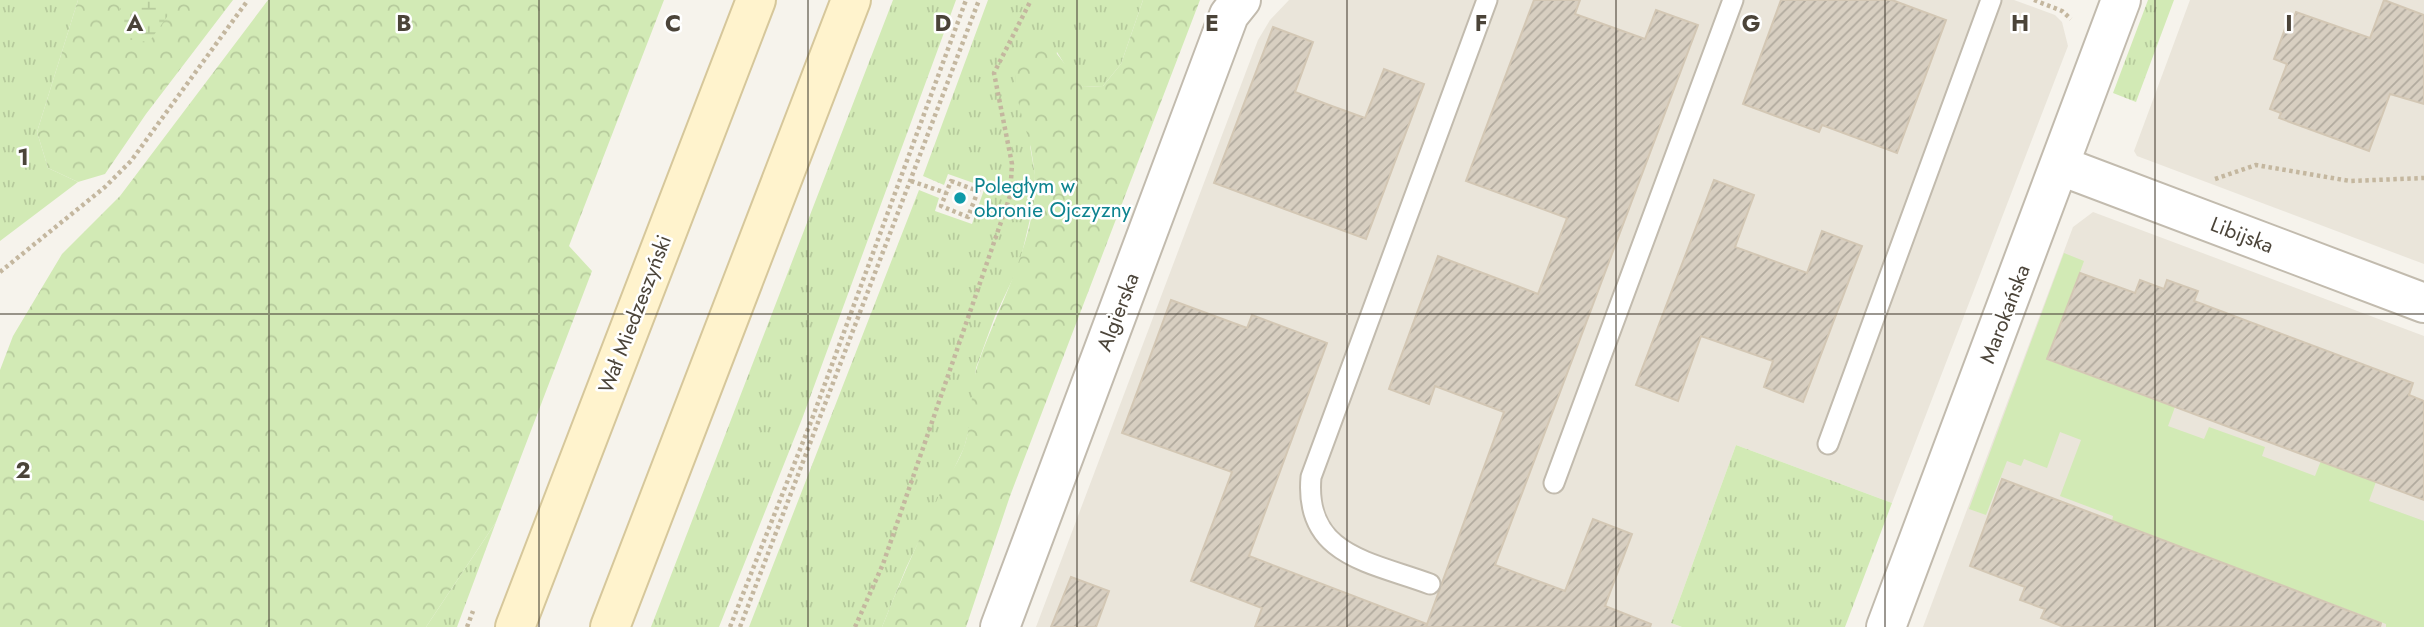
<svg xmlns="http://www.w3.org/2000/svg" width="2424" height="627" font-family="Jost,sans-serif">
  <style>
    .residential { fill: #eae5da }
    .grass { fill: url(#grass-tufts) }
    .forest { fill: url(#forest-crowns) }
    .wetland { fill: url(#wetland-marsh) }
    .garden { fill: #d2eab5 }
    .building { fill: url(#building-hatch); stroke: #d3c7b4; stroke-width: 2 }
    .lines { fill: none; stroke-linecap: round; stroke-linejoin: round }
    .service-casing { stroke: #c2bbae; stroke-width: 23 }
    .minor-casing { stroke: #c2bbae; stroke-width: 42 }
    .secondary-casing { stroke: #d6c79b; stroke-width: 42 }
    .path { stroke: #c4b79f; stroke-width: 4.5; stroke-dasharray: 3.5 3.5; stroke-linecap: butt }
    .service { stroke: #fff; stroke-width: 19 }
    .minor { stroke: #fff; stroke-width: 38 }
    .secondary { stroke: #fff3cd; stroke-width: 38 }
    .grid { fill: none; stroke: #4b4439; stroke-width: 2; stroke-opacity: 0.55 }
    .culture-dot { fill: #0f9aa8; stroke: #fff; stroke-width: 2.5 }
    .labels { text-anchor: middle; stroke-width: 5; stroke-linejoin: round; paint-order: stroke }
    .culture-label { font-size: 21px; fill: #0d838f; stroke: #fff; text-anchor: start }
    .street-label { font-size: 21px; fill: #4b4439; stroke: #fff }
    .grid-label { font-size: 23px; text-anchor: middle; font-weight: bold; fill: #4b4439; stroke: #fff; stroke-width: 5; stroke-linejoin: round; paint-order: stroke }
  </style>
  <defs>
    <pattern id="grass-tufts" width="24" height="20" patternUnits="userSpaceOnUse" patternTransform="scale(1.75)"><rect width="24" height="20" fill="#d2eab5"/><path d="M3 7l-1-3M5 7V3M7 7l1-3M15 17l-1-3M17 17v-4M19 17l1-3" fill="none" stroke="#b6ca9c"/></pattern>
    <pattern id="forest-crowns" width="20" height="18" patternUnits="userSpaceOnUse" patternTransform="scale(1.75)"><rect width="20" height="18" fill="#d2eab5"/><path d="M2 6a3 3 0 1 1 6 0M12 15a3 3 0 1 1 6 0" fill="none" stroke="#b6ca9c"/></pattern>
    <pattern id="wetland-marsh" width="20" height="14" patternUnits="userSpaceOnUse" patternTransform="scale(1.75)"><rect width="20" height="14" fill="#d2eab5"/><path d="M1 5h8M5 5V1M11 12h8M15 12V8" fill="none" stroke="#b6ca9c"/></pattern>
    <pattern id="building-hatch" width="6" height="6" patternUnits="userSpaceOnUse" patternTransform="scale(1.75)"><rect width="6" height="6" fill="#d8cfc1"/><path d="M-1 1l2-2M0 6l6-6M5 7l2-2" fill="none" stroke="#b1aa9e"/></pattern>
  </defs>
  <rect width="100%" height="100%" fill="#f6f3ec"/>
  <!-- residential -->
  <path class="residential" d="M1289 0H2014L2055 15 2062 22 2068 46 1892 503 1736 445 1671 623 1682 627H1036L1258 40 1270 20Z
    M2190 0H2424V264L2137 156 2134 151Z
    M2093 212 2424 336V627H1923L2073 227Z"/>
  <!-- grass -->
  <path class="grass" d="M0 0H78L37 132 48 168 78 182 0 241Z
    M893 0H956L802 419 719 627H651Z
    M988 0H1143L1121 64 1103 86 1083 87 1073 78 1057 52 1030 146 1035 175 1034 202 1019 266 995 316 976 368 971 422 964 448 906 568 882 627H749L919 190 939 198 935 211 972 224 985 187 948 174 944 185 923 176Z
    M2148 0H2174L2136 102 2113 93Z
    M1736 445 1892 503 1845 627H1682L1671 623Z
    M496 522 457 627H426Z"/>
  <!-- forest -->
  <path class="forest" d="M78 0H233L146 114 105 174 78 182 48 168 37 132Z
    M268 0H664L569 246 592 271 496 522 426 627H0V370L13 336 62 254 120 196Z
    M1143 0H1200L1010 496 966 627H882C900 581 921 536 941 491 948 476 960 461 965 444 974 417 969 387 979 361 998 308 1026 259 1034 202 1037 184 1034 167 1031 149 1024 115 993 54 1046 40L1083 87 1103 86 1121 64Z"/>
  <!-- wetland -->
  <path class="wetland" d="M123 0H179L149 42 126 39 119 13Z"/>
  <!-- garden -->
  <path class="garden" d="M2064 253 2084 261 2048 360 2102 380 2165 377 2157 400 2175 407 2168 426 2204 439 2209 427 2265 447 2262 456 2315 476 2329 440 2384 460 2369 501 2424 521V627H2386V624L2112 521 2113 516 2060 496 2081 440 2060 432 2047 468 2024 459 2021 466 2007 461 1986 515 1969 509Z"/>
  <!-- building -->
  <path class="building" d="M1534 0H1580L1575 14 1645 39 1656 10 1698 25 1495 565 1565 591 1593 519 1632 534 1605 606 1651 624 1650 627H1426L1504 412 1435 386 1429 404 1389 389 1438 256 1538 294 1567 218 1466 181Z
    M1781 0H1892L1946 20 1897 153 1822 125 1819 132 1743 104Z
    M2384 0 2424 15V104L2390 94 2369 151 2279 118 2281 113 2270 109 2287 64 2274 59 2289 18 2293 20 2296 12 2370 38Z
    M1273 27 1313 42 1295 92 1329 105 1365 118 1384 69 1424 84 1366 239 1214 183Z
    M1714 180 1754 195 1735 247 1807 273 1822 231 1862 246 1803 402 1764 387 1773 361 1701 336 1678 401 1636 385Z
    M2080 273 2135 293 2140 280 2164 289 2167 280 2198 291 2194 301 2413 383 2409 395 2424 401V500L2047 359Z
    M1171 300 1247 328 1252 315 1327 343 1249 556 1427 624 1426 627H1255L1262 608 1191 581 1232 472 1122 433Z
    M2002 479 2381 623 2380 627H2064L2041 618 2045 609 2020 600 2025 587 1970 566Z
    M1071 577 1109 591 1096 627H1051Z"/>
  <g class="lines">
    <!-- service casing -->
    <g class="service-casing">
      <path id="service" d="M1828 444 1991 0
        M1554 483 1733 0
        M1430 584C1371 562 1304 556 1311 477L1487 0"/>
    </g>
    <!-- minor casing -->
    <g class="minor-casing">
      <path id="minor" d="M2061 166 2424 303
        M1000 627 1229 15 1241 0
        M1886 627 2121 0"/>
    </g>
    <!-- secondary casing -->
    <g class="secondary-casing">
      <path id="secondary" d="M515 627 756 0
        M610 627 851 0"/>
    </g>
    <!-- path -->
    <path class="path" d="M2034 0 2062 11 2071 19
      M2215 179 2256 165 2350 181 2424 178
      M911 181 946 193
      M951 181 978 191 968 217 941 206Z
      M0 272 105 187 131 161 248 0
      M467 627 473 611
      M730 627 812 419 966 0
      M740 627 979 0
      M855 627 883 564 1010 196 1012 164 994 73 1031 0"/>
    <!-- service -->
    <use href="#service" class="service"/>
    <!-- minor -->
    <use href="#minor" class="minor"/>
    <!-- secondary -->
    <use href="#secondary" class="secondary"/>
  </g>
  <!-- grid -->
  <path class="grid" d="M269 0V627M539 0V627M808 0V627M1077 0V627M1347 0V627M1616 0V627M1885 0V627M2155 0V627M0 314H2424"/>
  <!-- markers -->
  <circle class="culture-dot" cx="960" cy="198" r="7"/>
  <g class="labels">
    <!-- culture labels -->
    <g class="culture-label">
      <text x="974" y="193">Poległym w<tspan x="974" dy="24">obronie Ojczyzny</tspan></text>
    </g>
    <!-- street labels -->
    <g class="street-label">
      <text transform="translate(2242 235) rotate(21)" y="7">Libijska</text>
      <text transform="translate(1118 312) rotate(-69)" y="7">Algierska</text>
      <text transform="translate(635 314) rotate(-69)" y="7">Wał Miedzeszyński</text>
      <text transform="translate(2005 314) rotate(-69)" y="7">Marokańska</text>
    </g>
  </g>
  <g class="grid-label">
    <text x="135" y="31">A</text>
    <text x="404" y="31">B</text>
    <text x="673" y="31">C</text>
    <text x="943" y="31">D</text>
    <text x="1212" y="31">E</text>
    <text x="1481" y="31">F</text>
    <text x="1751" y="31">G</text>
    <text x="2020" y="31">H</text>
    <text x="2289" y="31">I</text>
    <text x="23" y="165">1</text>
    <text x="23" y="478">2</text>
  </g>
</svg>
